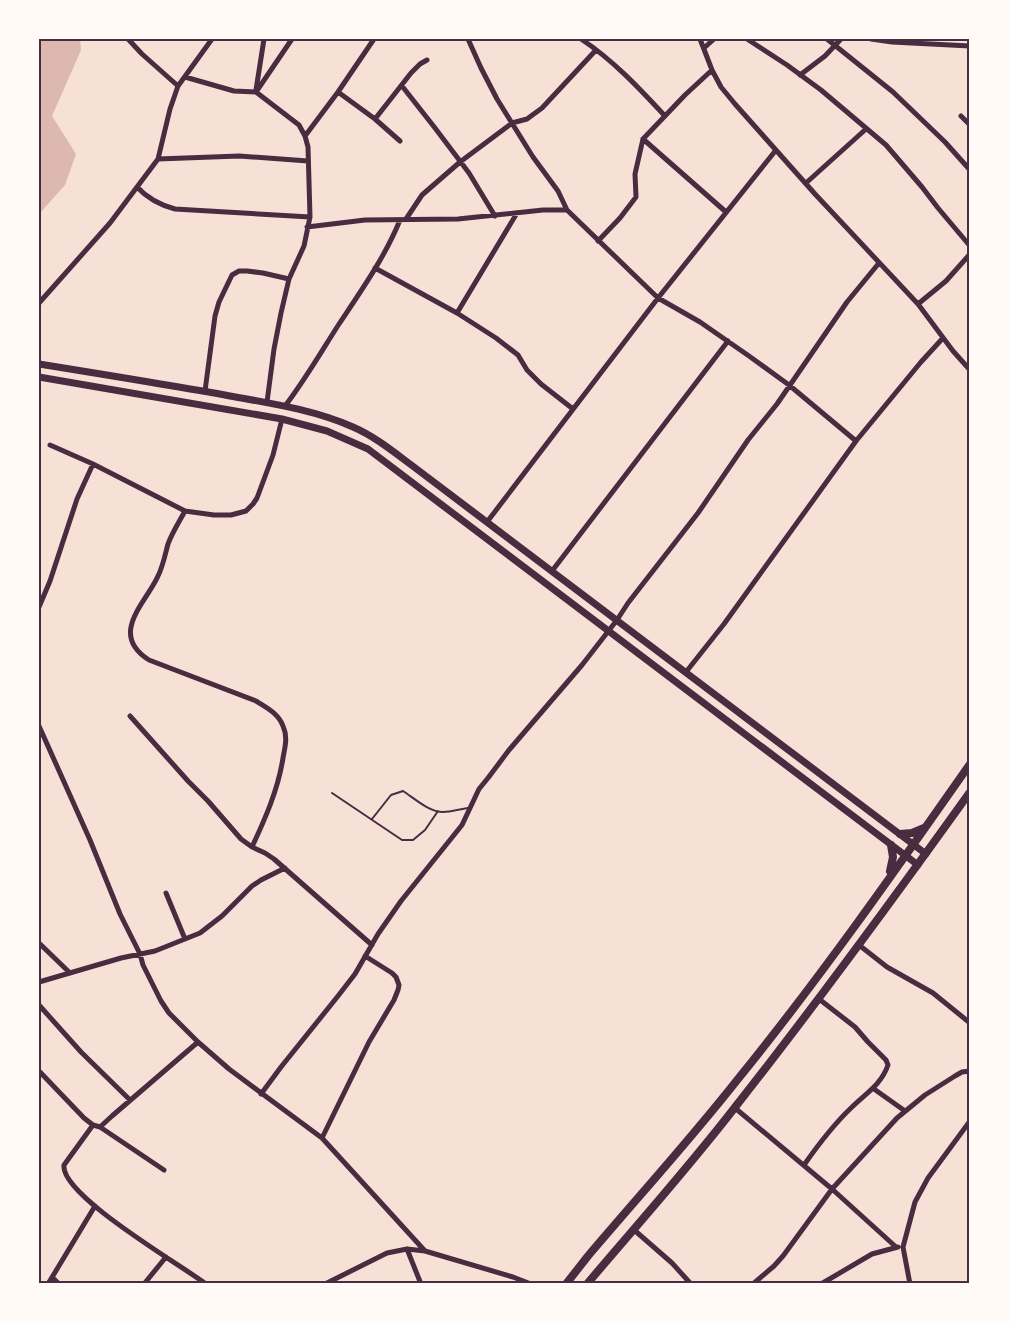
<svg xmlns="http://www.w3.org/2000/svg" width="1009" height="1323" font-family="'Archivo Narrow',sans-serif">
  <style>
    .water { fill: #dcb8b0 }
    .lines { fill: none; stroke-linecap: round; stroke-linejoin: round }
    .service { stroke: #4a2c40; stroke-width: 2 }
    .minor { stroke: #4a2c40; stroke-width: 5 }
    .tertiary { stroke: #4a2c40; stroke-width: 7 }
    .primary { stroke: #4a2c40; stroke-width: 8 }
    .neatline { fill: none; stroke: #4a2c40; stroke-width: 2 }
  </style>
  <rect width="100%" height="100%" fill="#f7e1d7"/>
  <!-- water -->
  <path class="water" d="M39 39H80L81 50 52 116 76 154 65 185 39 214Z"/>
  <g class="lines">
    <!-- service -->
    <path class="service" d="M332 793 402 840H413L425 830 438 811
      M372 819 391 795 403 791C414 798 429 812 443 812 451 812 460 809 468 808"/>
    <!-- minor -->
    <path class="minor" d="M128 39 142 54 178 86
      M468 39 481 68 497 99 533 157 558 191 567 210 658 298 700 322 749 356 789 385 856 441
      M581 39C613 60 639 88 665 116
      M700 39 712 70 721 87 735 104 815 194 918 304 953 351 970 370
      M747 39 787 65 821 90 886 145 922 187 938 208 970 246
      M827 39 893 92 945 142 970 170
      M871 39 892 42 970 46
      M704 48 714 39
      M800 75 825 56 841 39
      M185 77 234 91 256 92 299 125 305 136 308 147 310 217 304 246 289 279 281 313 274 349 267 402
      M402 86 435 128 469 173 495 216
      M256 90 264 39
      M256 92 292 39
      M338 92 375 119 400 141
      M961 116 970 125
      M375 119 411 73 420 64 427 60
      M305 136 338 92 374 39
      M643 139 726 212
      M158 159 239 156 308 161
      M806 183 866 129
      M137 187C148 199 160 205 175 209L310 217
      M406 219 422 195 460 162 512 123 527 119 542 108 596 50
      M307 227 365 220 458 219 543 210H567
      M598 241 620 218 636 197 635 174 643 139 685 95 712 70
      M375 268 457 313 496 338 518 355 527 370 541 384 573 409
      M39 303 110 223 158 159 170 109 178 86 212 39
      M918 304 946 281 970 254
      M457 313 517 213
      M205 391 215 316 219 302 232 275 239 271H247L263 273 289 279
      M285 406C305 380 321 352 339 324 361 291 385 257 400 220
      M50 445 93 464 185 511 214 515H231L246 511 253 504 257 498 273 455 282 419
      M185 511C179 522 172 533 168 544 165 555 163 566 158 576 146 603 108 634 149 660L256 701C266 707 279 714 283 726 288 737 285 747 283 758 278 790 265 819 252 847
      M487 522 658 298 776 150
      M552 571 728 341
      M39 607 50 581 77 499 93 464
      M686 672 724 624 856 441 921 362 943 338
      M130 716 188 781 208 801 241 839 252 847 265 853 274 859 372 945
      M39 726 90 840 120 914 140 954 143 965 161 1001 169 1013 198 1042 229 1069 322 1138 425 1251
      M166 893 185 939
      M39 943 70 973
      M859 945 887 967 933 993 970 1023
      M39 982 121 958 155 951 200 933 222 916 252 886 261 880 285 868
      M39 1005 81 1052 130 1100
      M39 1071 84 1118 93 1125 100 1127 164 1170
      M874 1089 905 1111
      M261 1094 281 1067 338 996 355 974 378 934 401 901 462 825 479 789 488 778 509 750 582 665 617 620 628 603 698 513 748 440 777 404 847 302 879 263
      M735 1108 832 1189 896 1247
      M93 1125 64 1165C60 1195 181 1265 206 1284
      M100 1127 112 1116 198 1042
      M322 1138 369 1042 394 1000 398 990 399 985 396 977 392 973 365 956
      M804 1165C818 1145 834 1124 852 1107 866 1093 881 1085 888 1065L886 1060 868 1042 855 1027 819 999
      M633 1229 672 1263 691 1284
      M407 1249 421 1284
      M52 1277 59 1284
      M48 1284 95 1206
      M144 1284 166 1257
      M325 1284 387 1253 407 1249 425 1251 513 1277 531 1284
      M753 1284 774 1266 783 1256 832 1189 897 1118 925 1095 955 1076 962 1072 970 1071
      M821 1284 872 1254 898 1247
      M910 1284 903 1247 915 1202 928 1178 970 1121"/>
    <!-- tertiary -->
    <path class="tertiary" d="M39 364C101 374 163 384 225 395 268 403 312 409 353 427 376 437 395 453 414 467L926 854
      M39 377 282 419 327 431 368 449 918 865"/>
    <!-- primary -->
    <path class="primary" d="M900 834 912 833 924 828
      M890 871 893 857 891 845
      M566 1284 588 1256C638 1197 690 1140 738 1079 820 978 895 871 970 764
      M587 1284C637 1225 689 1167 736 1106 817 1003 894 898 970 792"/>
  </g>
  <!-- border -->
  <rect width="1009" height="1323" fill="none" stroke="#fffaf5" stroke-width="81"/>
  <rect x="40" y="40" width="928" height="1242" class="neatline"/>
</svg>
